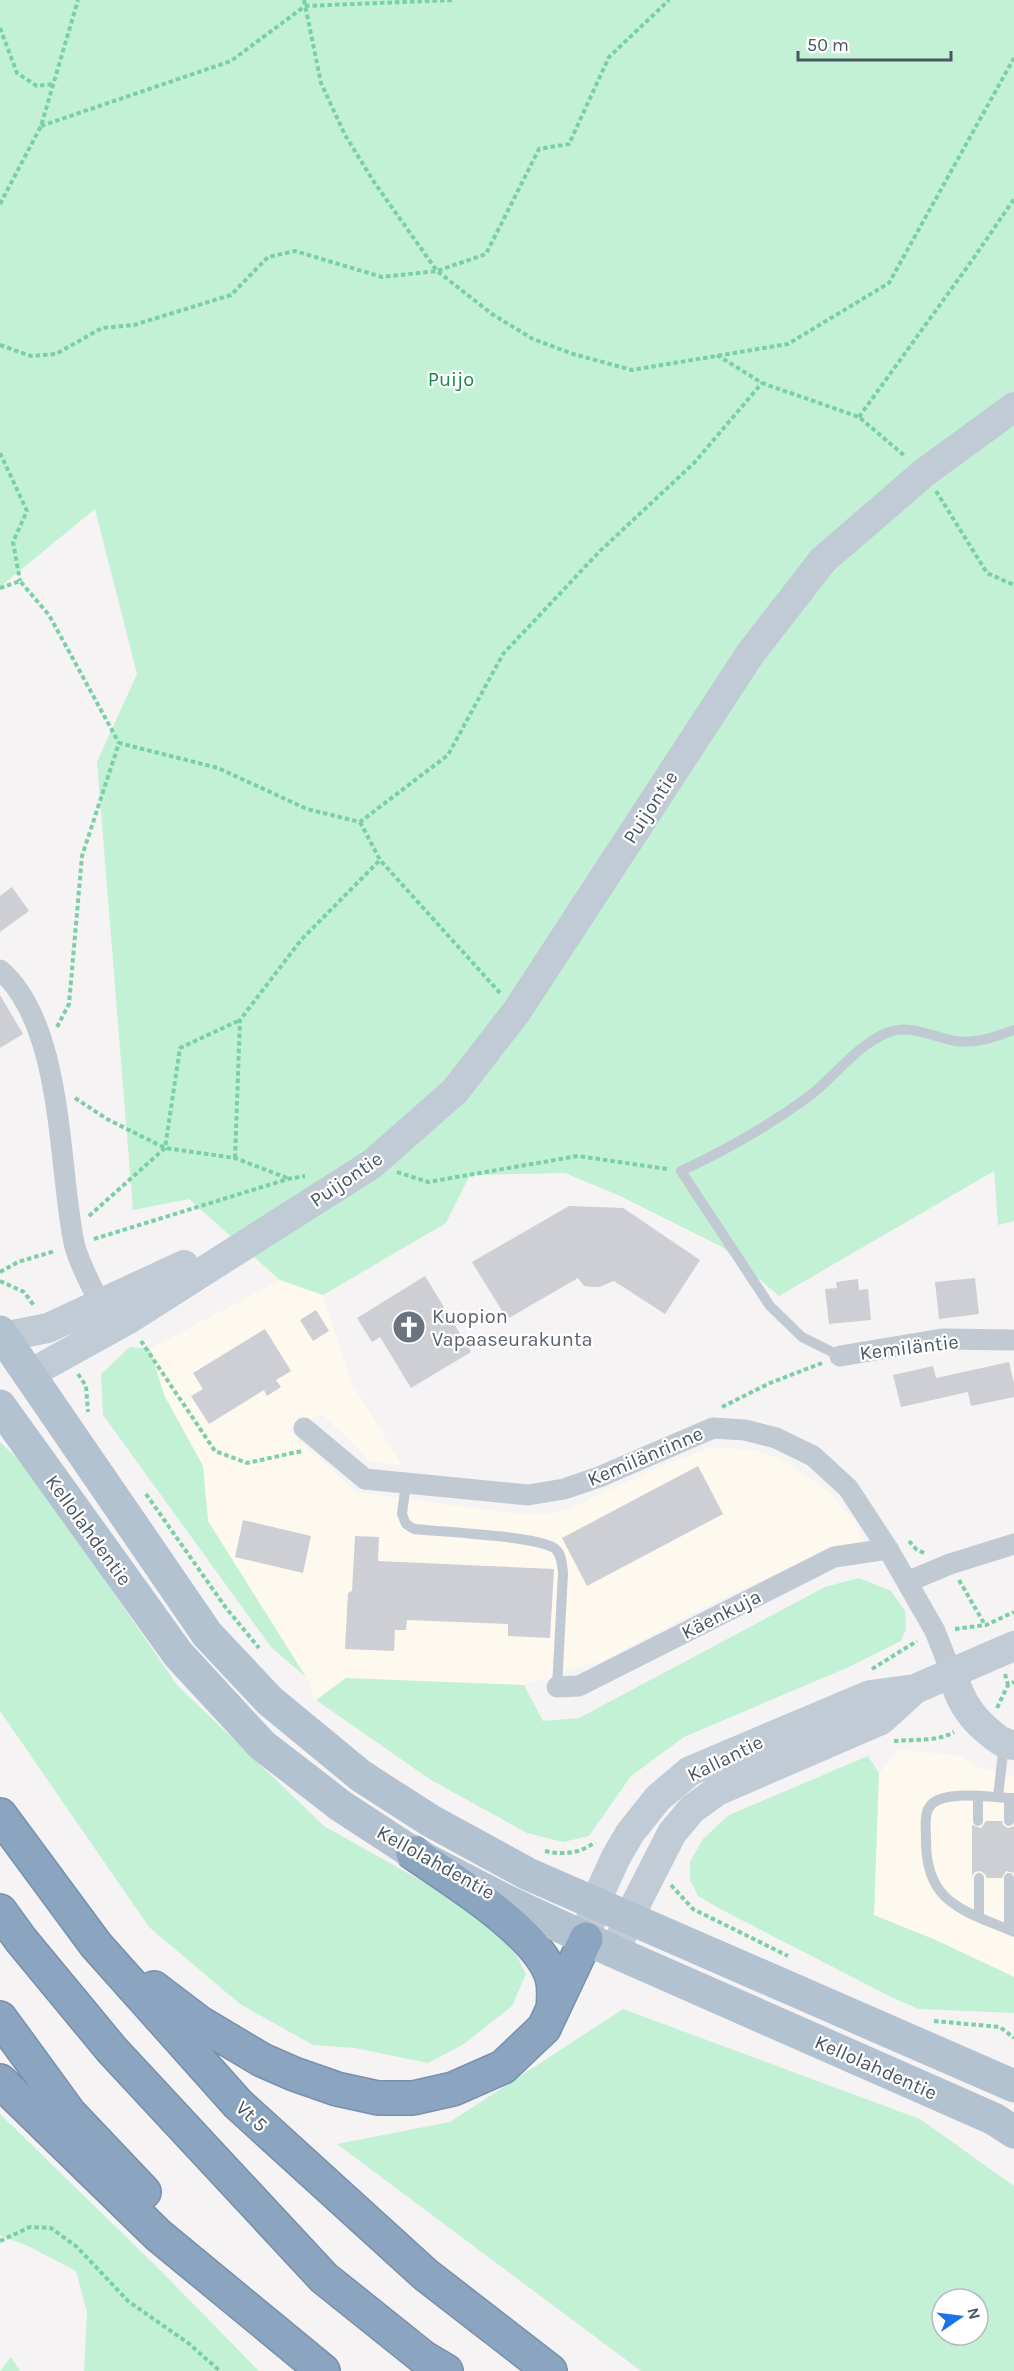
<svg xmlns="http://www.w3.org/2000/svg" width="1014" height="2371" font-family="Karla,sans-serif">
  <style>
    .commercial { fill: #fdf9ef }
    .green { fill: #c3f1d5; fill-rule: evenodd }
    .building { fill: #cdcfd5 }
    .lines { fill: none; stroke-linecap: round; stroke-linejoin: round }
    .highway-casing { stroke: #7690ad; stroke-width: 36 }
    .path { stroke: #7ad0a6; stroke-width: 4; stroke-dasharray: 4.5 3; stroke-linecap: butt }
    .lane { stroke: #c1cad2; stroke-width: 10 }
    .street { stroke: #c1cad2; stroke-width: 21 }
    .secondary { stroke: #c1cbd6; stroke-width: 30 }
    .primary { stroke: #b3c2d1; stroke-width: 33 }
    .highway { stroke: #8ba5c1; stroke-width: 33 }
    .labels { text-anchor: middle; stroke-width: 4.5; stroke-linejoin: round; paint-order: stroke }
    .park-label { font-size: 20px; fill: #17864f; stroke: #fff }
    .street-label { font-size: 20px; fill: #4a5661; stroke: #fff }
    .worship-label { font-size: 20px; fill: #5b616d; stroke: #fff; text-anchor: start }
  </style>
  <rect width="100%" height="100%" fill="#f5f3f3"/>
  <!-- commercial -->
  <path class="commercial" d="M280 1280 323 1295 351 1382 402 1465 371 1462 323 1415 287 1429 356 1492 512 1513 551 1514 566 1510 657 1468 712 1447 754 1450 781 1459 828 1491 855 1522 863 1540 818 1554 713 1603 601 1662 572 1669 524 1685 346 1678 316 1700 306 1677 208 1521 203 1466 164 1395 150 1349Z
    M898 1750 958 1755 981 1768 1014 1776V1977L938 1941 874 1915 879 1773Z"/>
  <!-- green -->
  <path class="green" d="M0 0H1014V1221L998 1225 994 1171 779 1296 722 1247 618 1195 565 1173 470 1175 446 1223 323 1295 280 1280 189 1199 133 1210 97 762 137 674 95 509 0 587Z
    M130 1347 150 1349 164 1395 203 1466 208 1521 306 1677 271 1647 103 1415 101 1374Z
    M0 1442 29 1470 177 1685 324 1826 468 1907 510 1943 526 1974 512 2006 464 2044 428 2063 355 2048 313 2045 240 2004 149 1927 0 1711Z
    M859 1578 891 1591 905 1611 906 1629 901 1641 851 1666 684 1737 631 1776 589 1836 563 1842 527 1833 431 1780 316 1700 346 1678 524 1685 543 1721 579 1718 825 1587Z
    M868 1756 879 1773 874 1915 938 1941 1014 1977V2013L919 2009 893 1998 724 1911 698 1896 690 1880V1862L703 1839 729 1815Z
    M623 2009 920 2119 1014 2186V2371H641L337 2144 450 2122ZM942 2299H978V2335H942Z
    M0 2114 160 2270 259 2371H84L87 2312 76 2271 30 2247 0 2235Z
    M11 2357 20 2371H0Z"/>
  <!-- building -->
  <path class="building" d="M12 887 29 911 0 932V896Z
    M0 995 23 1034 0 1048Z
    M569 1206 623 1208 700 1260 665 1314 614 1281 599 1287H592L584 1286 578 1278 507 1319 472 1262Z
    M425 1276 471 1352 411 1388 380 1337 372 1342 357 1318Z
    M975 1278 979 1314 939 1319 935 1282Z
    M858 1279 859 1290 868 1289 871 1320 829 1324 825 1289 837 1288 836 1282Z
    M316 1310 329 1331 313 1341 300 1320Z
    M265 1329 291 1371 276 1380 281 1387 267 1396 264 1390 209 1424 191 1396 203 1389 193 1373Z
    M1009 1362 1014 1384V1397L971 1406 968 1392 901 1407 893 1375 933 1366 936 1378Z
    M698 1466 723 1514 587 1586 562 1538Z
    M243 1520 311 1536 303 1573 235 1557Z
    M355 1536 379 1537 378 1561 554 1569 550 1638 508 1636V1624L407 1620 406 1630H395L394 1651 345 1649 348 1593 352 1591Z
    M986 1821H1002L1003 1825 1008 1828 1014 1826V1873L1006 1871 1002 1878H987L985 1874 980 1871 975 1872 972 1876V1825L981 1828Z"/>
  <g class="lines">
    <!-- highway casing -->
    <g class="highway-casing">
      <path id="highway" d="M0 1815 96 1945 238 2104 426 2275 550 2371
        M413 1853C452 1880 538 1932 552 1977 555 1988 554 1998 553 2009
        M0 1911 21 1940 112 2050 324 2278 424 2358 446 2371
        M154 1988 200 2023 262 2060 294 2074 337 2089 378 2098H413L453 2089 503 2067 544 2028 586 1939
        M0 2018 70 2114 144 2192
        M0 2081 158 2235 323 2371"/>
    </g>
    <!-- path -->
    <path class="path" d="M304 0 321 83 345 135 374 182 437 271 492 314 533 339 573 354 632 370 788 344 889 283 1014 58
      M305 6 453 0
      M0 28 17 73 37 86 53 84
      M41 126 231 61 305 6
      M0 204 41 126 78 0
      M0 345 31 356 56 354 102 328 134 325 231 295 268 257 295 251 382 277 437 271 486 254 539 149 569 144 609 57 669 0
      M717 355 762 383 859 417 906 457
      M859 417 973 259 1014 199
      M0 453 27 511 13 542 20 581
      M936 491 987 573 1014 585
      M0 588 20 581 49 615 119 743
      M360 822 380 860 500 993
      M57 1027 69 1004 82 856 119 743 218 768 307 809 360 822 448 755 503 654 599 552 694 463 762 383
      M75 1098 107 1119 165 1148 235 1158 287 1178
      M235 1158 240 1020 301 940 380 860
      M397 1172 428 1182 578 1156 667 1169
      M89 1216 165 1148 180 1048 240 1020
      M94 1239 288 1179 305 1176
      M0 1272 18 1262 55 1251
      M0 1281 24 1292 35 1307
      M141 1341 215 1451 247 1463 302 1451
      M78 1374 86 1386 88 1412
      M722 1407 770 1383 822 1363
      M146 1494 226 1608 259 1648
      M909 1541 916 1549 924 1553
      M959 1580 985 1625
      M955 1629 986 1625 1014 1612
      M872 1669 917 1641
      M1005 1674 1008 1685
      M997 1708 1008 1685 1014 1682
      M894 1741C914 1739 937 1742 954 1732
      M545 1851C562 1855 580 1854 595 1842
      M671 1885 693 1909 788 1956
      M934 2021 1000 2027 1014 2038
      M0 2241 30 2227 51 2228 77 2247 128 2301 188 2343 220 2371"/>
    <!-- lane -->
    <path class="lane" d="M840 1356 802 1337 770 1306 681 1171C724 1151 765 1128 804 1100 834 1079 854 1046 889 1032 911 1024 935 1038 956 1041 977 1044 995 1037 1014 1030
      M406 1483 402 1514 406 1524 414 1529C441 1532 536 1536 554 1548 562 1553 562 1565 563 1573L557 1687
      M978 1796V1821
      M998 1797 1004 1744
      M1009 1798V1821
      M1014 1798C993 1798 949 1790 933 1803 923 1811 926 1827 926 1838 925 1904 963 1910 1014 1932
      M979 1917V1878
      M1009 1930V1878"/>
    <!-- street -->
    <path class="street" d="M0 970C64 1025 58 1166 74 1243 78 1263 96 1294 105 1314
      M840 1356 942 1339 1014 1340
      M304 1428 365 1479 528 1495 564 1489 599 1477 713 1428 745 1430 776 1438 813 1456 848 1488 888 1549 935 1631 951 1672
      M907 1582 950 1564 1014 1544
      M557 1687 579 1686 834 1557 888 1549"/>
    <!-- secondary -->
    <path class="secondary" d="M3 1337 48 1328 184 1265
      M28 1375 127 1320 372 1164 455 1091 517 1011 750 654 823 560 925 472 1014 407
      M951 1672C960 1698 967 1714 989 1732 998 1739 1003 1744 1014 1745
      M586 1939 595 1903 616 1857 630 1833 658 1798 690 1771 870 1695 915 1689 1014 1646
      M615 1952 629 1917 672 1833 692 1809 717 1791 881 1720 915 1689"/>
    <!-- primary -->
    <path class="primary" d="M0 1332 207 1634 270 1701 361 1776 431 1821 528 1874 1014 2086
      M0 1406 178 1654 262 1745 341 1806 413 1853 508 1902 615 1952 994 2119 1014 2132"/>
    <!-- highway -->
    <use href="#highway" class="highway"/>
  </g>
  <!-- icons -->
  <defs>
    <g id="church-disc" transform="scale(1.725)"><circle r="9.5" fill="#6b7280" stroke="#fff"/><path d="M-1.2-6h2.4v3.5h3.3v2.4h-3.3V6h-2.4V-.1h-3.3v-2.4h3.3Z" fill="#fff"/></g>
  </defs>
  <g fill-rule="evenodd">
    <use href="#church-disc" x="409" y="1327"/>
  </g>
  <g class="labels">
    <!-- park labels -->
    <g class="park-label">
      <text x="451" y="386">Puijo</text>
    </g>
    <!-- street labels -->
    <g class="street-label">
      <text transform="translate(650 807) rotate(-57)" y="7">Puijontie</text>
      <text transform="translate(346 1179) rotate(-34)" y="7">Puijontie</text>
      <text transform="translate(909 1347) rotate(-7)" y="7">Kemiläntie</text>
      <text transform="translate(645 1456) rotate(-23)" y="7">Kemilänrinne</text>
      <text transform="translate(89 1530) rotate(54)" y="7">Kellolahdentie</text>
      <text transform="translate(721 1614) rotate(-27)" y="7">Käenkuja</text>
      <text transform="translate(725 1758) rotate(-26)" y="7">Kallantie</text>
      <text transform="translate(436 1862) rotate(29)" y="7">Kellolahdentie</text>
      <text transform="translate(876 2067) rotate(24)" y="7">Kellolahdentie</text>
      <text transform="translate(252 2116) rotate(43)" y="7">Vt 5</text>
    </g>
    <!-- worship labels -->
    <g class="worship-label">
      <text x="432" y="1323">Kuopion<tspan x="432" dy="23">Vapaaseurakunta</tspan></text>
    </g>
  </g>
  <!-- north arrow -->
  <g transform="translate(960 2317) rotate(76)"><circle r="28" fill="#ffffff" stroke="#b7bbc0" stroke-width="1.5"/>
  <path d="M0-4.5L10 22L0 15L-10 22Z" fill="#1a73e8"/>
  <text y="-9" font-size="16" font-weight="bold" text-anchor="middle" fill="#4a5661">N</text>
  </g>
  <!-- scale -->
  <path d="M798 51v9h153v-9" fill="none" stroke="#4a5661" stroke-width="3"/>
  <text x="807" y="51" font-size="18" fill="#4a5661" stroke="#ffffff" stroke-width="4.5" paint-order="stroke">50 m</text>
</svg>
